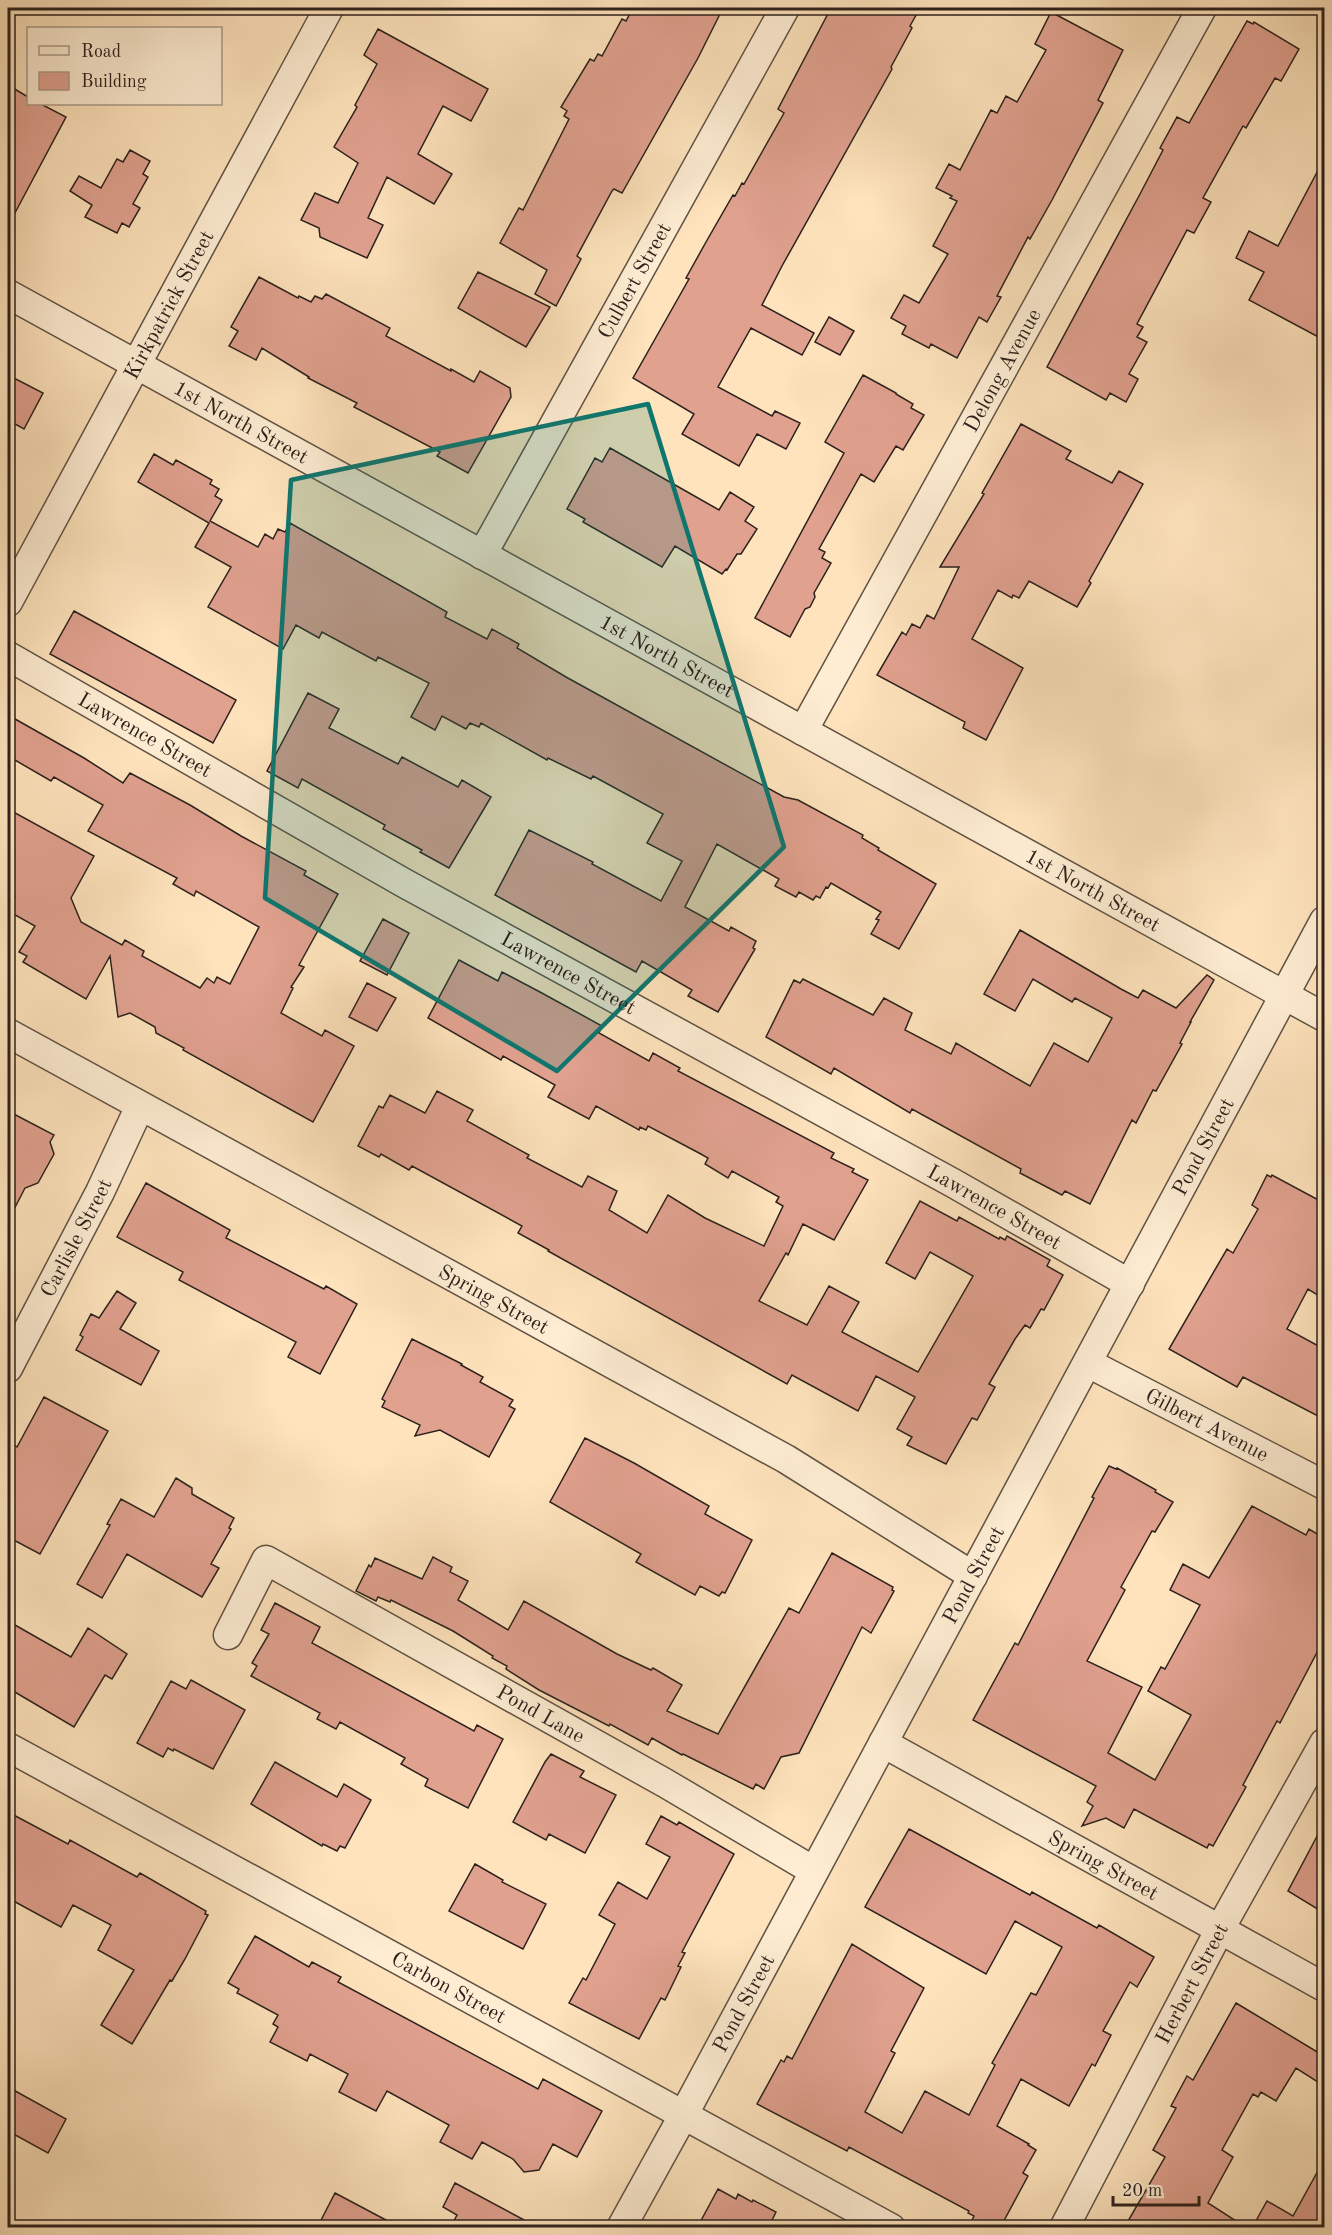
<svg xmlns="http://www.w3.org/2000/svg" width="1332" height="2235" font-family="'Old Standard TT',serif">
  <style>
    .building { fill: #e0a18f; stroke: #2c211c; stroke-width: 1.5 }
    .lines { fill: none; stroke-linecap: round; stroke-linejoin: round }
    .minor-casing { stroke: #605244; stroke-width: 31 }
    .minor { stroke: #feedd3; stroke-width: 28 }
    .marked { fill: #0f766e; fill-opacity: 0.2; stroke: #0f766e; stroke-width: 4.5; stroke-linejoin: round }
    .labels { text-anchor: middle; stroke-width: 6; stroke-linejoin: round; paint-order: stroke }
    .street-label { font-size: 21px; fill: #2c211c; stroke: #feedd3 }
  </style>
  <rect width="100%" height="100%" fill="#fee3bc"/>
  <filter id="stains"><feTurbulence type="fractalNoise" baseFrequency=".00333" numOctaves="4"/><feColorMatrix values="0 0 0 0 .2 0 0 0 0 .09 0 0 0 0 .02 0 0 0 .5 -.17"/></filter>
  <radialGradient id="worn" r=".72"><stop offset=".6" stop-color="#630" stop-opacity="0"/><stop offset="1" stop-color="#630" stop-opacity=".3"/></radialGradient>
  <!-- building -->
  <path class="building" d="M633 8H723L698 58 622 193 614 189 612 191 577 256 581 259 556 306 535 294 547 270 500 243 519 208 523 210 569 119 564 116 567 111 561 107 590 59 594 61 598 54 602 56 622 19 626 21Z
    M831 8H920L910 26 912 28 891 67 892 69 782 266 762 305 814 333 802 355 751 328 718 387 772 416 775 411 800 423 786 449 757 434 739 466 682 434 694 414 633 378 689 279 686 278 706 242 733 195 735 196 742 183 744 184 784 113 778 109Z
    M1051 12 1123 50 1098 100 1103 103 1052 200 1030 239 1028 237 997 296 1001 297 987 322 979 317 957 358 931 344 929 348 902 334 906 326 891 318 904 295 919 303 948 254 933 246 957 201 950 198 952 196 936 188 949 164 960 170 991 110 997 113 1006 96 1017 102 1046 50 1035 44Z
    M1247 21 1253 24 1254 22 1299 49 1281 81 1275 78 1246 128 1243 126 1203 198 1211 202 1194 233 1187 230 1137 324 1143 327 1137 337 1147 342 1129 374 1138 379 1126 402 1110 393 1106 400 1047 367 1140 194 1163 150 1160 148 1177 117 1189 123Z
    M378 29 488 89 471 121 443 106 418 154 452 174 434 204 387 177 368 218 383 225 367 258 320 237 319 228 301 220 315 193 338 203 358 163 334 147 357 107 355 105 377 64 364 55Z
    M8 85 28 97V104H41L66 117 8 226Z
    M130 150 150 161 143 174 148 177 133 204 140 208 129 227 122 223 117 233 85 217 92 205 70 191 79 176 101 188 117 159 123 162Z
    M1324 159V340L1249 300 1264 272 1236 258 1249 231 1278 246Z
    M478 272 550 307 526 347 458 308Z
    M259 277 298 298 299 296 311 302 315 296 322 299 326 294 390 328 386 336 451 371V369L474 382 480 371 510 388 511 397 468 473 437 456 440 452 354 407 357 403 308 378 309 377 262 348 256 360 229 346 238 331 231 327Z
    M829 317 854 331 840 355 815 342Z
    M8 375 43 393 24 429 8 420Z
    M863 375 896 393V394L913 404 911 408 924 415 903 450 896 446 874 482 861 474 819 549 825 552 822 558 831 563 814 593 815 597 810 607 805 609 790 637 755 618 844 453 825 442Z
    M1021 424 1071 451 1066 459 1112 483 1119 471 1143 484 1089 581 1091 583 1077 607 1029 581 1019 598 1013 595 1012 598 998 590 972 639 1023 668 986 740 963 728 965 722 877 675 902 632 906 635 912 624 920 628 927 615 934 619 959 567H940L984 494 982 493Z
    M610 448 719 510 730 492 754 507 745 521 757 529 741 554H737L727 570 726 569 722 574 675 546 662 567 583 522 585 519 567 509 595 458 602 462Z
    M154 454 173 465 176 460 212 480 210 484 219 489 215 496 222 500 210 521 258 547 265 534 273 539 278 529 285 532 290 523 447 612 445 617 487 639 492 629 519 644 517 648 566 677 784 797 798 800 863 835 862 838 879 848 878 850 936 884 899 949 871 934 879 920 876 919 881 912 831 883 828 888 826 887 820 898 816 896 813 900 799 892 796 897 775 886 779 879 717 844 685 907 729 931 731 927 756 941 753 948 755 949 718 1012 688 996 692 990 642 961 636 972 495 895 529 830 593 862 592 864 661 901 682 861 647 843 663 814 593 776 591 779 548 758 547 760 481 723 479 727 470 723 466 729 442 716 435 730 411 717 429 683 378 657 376 661 322 632 319 638 296 625 283 649 208 607 231 567 195 547 209 523 138 482Z
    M74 611 236 700 213 743 50 654Z
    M308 693 339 709 329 728 398 764 402 757 458 787 462 780 491 797 449 868 420 852 422 850 383 829 385 825 302 779 298 788 267 771Z
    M8 715 84 758 123 783 130 773 190 805 241 836 306 871 304 875 338 894 299 965 304 967 291 987 293 988 281 1013 322 1036 325 1030 354 1046 313 1122 183 1050 184 1048 156 1033 155 1027 130 1013 118 1017 110 956 86 999 23 962 27 956 19 952 35 926 8 911 15 896 8 892V809L94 856 71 898 81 922 122 945 125 940 144 951 142 956 200 988 207 978 214 983 217 977 230 984 259 927 196 891 194 896 173 884 177 878 88 831 103 805 54 777 51 781 8 756Z
    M383 919 409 933 387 975 360 961Z
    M1020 930 1121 989 1138 998 1143 990 1176 1008 1207 975 1214 980 1190 1022H1191L1180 1043 1182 1044 1156 1091 1153 1090 1136 1123 1132 1120 1090 1204 1065 1191 1062 1195 1020 1173 1021 1169 912 1109 910 1113 834 1068 831 1074 766 1037 794 980 800 983 803 979 873 1015 884 998 912 1013 905 1030 951 1054 956 1043 1030 1086 1054 1043 1088 1062 1112 1018 1075 998 1072 1002 1033 979 1015 1011 984 994Z
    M459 960 498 981 502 972 540 992 602 1026 599 1033 649 1061 653 1053 680 1068 678 1071 834 1153 831 1158 854 1169 852 1172 868 1180 834 1240 803 1224 788 1255 786 1253 759 1301 807 1325 829 1286 859 1302 842 1332 918 1372 973 1276 930 1252 915 1279 886 1263 920 1201 957 1221 959 1217 999 1239 1000 1237 1005 1240 1007 1236 1050 1260 1047 1266 1063 1275 1044 1310 1041 1309 1030 1328 1025 1325 1015 1339 989 1384 995 1387 977 1420 972 1418 946 1464 907 1445 912 1437 897 1429 915 1397 876 1376 858 1411 792 1375 787 1384 548 1251 549 1250 518 1233 522 1226 412 1166 409 1170 381 1154 379 1157 358 1146 379 1106 383 1108 390 1095 425 1113 437 1091 473 1110 467 1121 529 1155 527 1158 582 1187 588 1176 617 1191 609 1210 647 1233 668 1195 705 1218 764 1246 783 1206 776 1202 779 1197 732 1171 728 1178 705 1164 708 1158 699 1153 648 1126 646 1130 640 1127 639 1130 596 1106 589 1119 548 1097 555 1085 503 1056 501 1060 428 1018Z
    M367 983 396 998 377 1031 349 1017Z
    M8 1111 54 1135 50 1142 54 1154 38 1183 25 1188 8 1221Z
    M1267 1175 1271 1177 1272 1175 1324 1203V1299L1308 1289 1287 1329 1324 1349V1403L1318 1416 1243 1377 1237 1387 1169 1349 1227 1249 1233 1253 1258 1209 1252 1205Z
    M146 1183 230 1230 226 1238 324 1289 326 1286 357 1304 320 1374 288 1357 296 1342 179 1280 183 1272 117 1237Z
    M117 1291 136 1303 120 1329 159 1351 141 1385 76 1350 83 1337 80 1335 91 1314 99 1318Z
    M412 1339 462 1364 461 1365 483 1377 480 1382 513 1400 509 1406 515 1409 489 1457 440 1430 415 1436 420 1425 382 1407 385 1401 382 1399Z
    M44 1397 108 1431 40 1554 8 1537V1441L17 1447Z
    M585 1438 634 1463 709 1506 705 1514 752 1540 725 1593 722 1592 719 1596 700 1586 695 1595 636 1562 641 1554 550 1502Z
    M1109 1466 1116 1469 1117 1468 1156 1490 1155 1492 1173 1502 1155 1532 1152 1531 1121 1587 1125 1590 1087 1661 1142 1687 1108 1753 1155 1780 1191 1715 1148 1691 1161 1667 1165 1669 1200 1605 1170 1590 1183 1564 1209 1578 1252 1506 1306 1535 1309 1529 1324 1538V1639L1280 1723 1277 1721 1243 1785 1246 1787 1213 1846 1209 1844 1207 1848 1134 1809 1124 1828 1106 1818 1082 1826 1093 1806 1087 1802 1096 1786 973 1720 1015 1643 1018 1645 1094 1498 1092 1497Z
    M176 1478 192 1488V1494L234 1518 229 1528 231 1529 211 1564 219 1568 202 1597 127 1554 102 1598 77 1584 110 1525 107 1524 121 1499 154 1517Z
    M832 1553 893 1587 892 1590 894 1591 871 1633 862 1627 799 1753 781 1757 764 1789 756 1784 753 1789 683 1754 682 1755 652 1738 648 1745 610 1724 609 1726 539 1690 506 1669 507 1666 492 1658 493 1656 453 1631 391 1600 390 1602 378 1597 376 1601 356 1591 369 1565 371 1567 375 1558 422 1579 433 1557 452 1567 450 1572 468 1581 458 1600 508 1630 524 1601 617 1654 651 1670 653 1668 682 1685 667 1711 718 1734 789 1608 799 1613Z
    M275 1603 320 1627 312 1643 474 1731 477 1725 503 1739 468 1808 425 1786 428 1779 401 1764 405 1758 340 1722 336 1729 317 1719 320 1713 251 1676 257 1666 252 1663 269 1634 261 1630Z
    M8 1621 71 1657 88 1628 127 1654 112 1679 105 1675 74 1727 8 1688Z
    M191 1680 245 1710 213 1769 174 1749 173 1751 168 1748 163 1757 137 1743 171 1681 186 1689Z
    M551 1754 584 1771 580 1777 616 1795 585 1853 549 1834 546 1840 513 1822 545 1762Z
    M275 1762 337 1797 344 1784 371 1800 345 1848 340 1846 337 1851 323 1844 322 1846 251 1804Z
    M8 1812 68 1844 70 1840 137 1877 140 1873 206 1911 205 1914 208 1915 185 1959 172 1981 170 1980 132 2044 101 2025 134 1970 98 1950 111 1925 73 1905 61 1927 8 1898Z
    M661 1816 677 1825 679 1822 734 1854 682 1952 685 1953 678 1966 681 1967 665 2000 661 1998 639 2039 569 2003 583 1978 586 1980 615 1924 599 1915 618 1882 647 1899 670 1857 646 1844Z
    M1324 1823V1913L1288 1891Z
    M909 1829 1030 1895 1032 1892 1097 1928 1099 1925 1154 1957 1137 1987 1130 1982 1103 2031 1111 2035 1095 2066 1092 2064 1069 2106 1021 2079 997 2126 1029 2144 1028 2145 1036 2150 1023 2173 1028 2176 1000 2228H968L974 2216 968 2213 969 2211 849 2147 847 2151 757 2104 781 2060 784 2062 787 2056 792 2059 852 1944 924 1988 891 2051 895 2053 865 2112 902 2133 925 2091 969 2115 995 2065 992 2063 1031 1993 1036 1995 1062 1947 1015 1921 986 1974 865 1907Z
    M475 1864 503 1880 502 1882 546 1904 523 1949 449 1911Z
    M255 1936 309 1967 312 1962 341 1977 338 1982 538 2089 543 2079 602 2111 577 2157 553 2144 539 2170 524 2172 513 2159 482 2142 472 2159 440 2142 449 2125 387 2091 376 2111 339 2092 348 2074 310 2054 307 2061 270 2042 278 2027 273 2024 278 2015 237 1993 239 1989 228 1983Z
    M1236 2003 1324 2056V2086L1296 2068 1276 2101 1261 2092 1258 2097 1253 2094 1222 2150 1233 2157 1208 2203 1247 2228H1124L1165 2157 1153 2150 1176 2108 1171 2106 1187 2076 1193 2080Z
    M8 2087 66 2119 48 2153 8 2131Z
    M1324 2160V2228H1252L1267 2201 1293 2216Z
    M455 2183 539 2228H450L457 2215 443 2207Z
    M718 2189 736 2199 738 2194 752 2202 753 2200 776 2212 768 2228H697Z
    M335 2193 401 2228H317Z"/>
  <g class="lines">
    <!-- minor casing -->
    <g class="minor-casing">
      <g id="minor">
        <path id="s1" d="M8 294 1324 1017"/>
        <path id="s2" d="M482 555 785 8"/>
        <path id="s3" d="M8 602 329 8"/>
        <path id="s4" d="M8 656 404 883 953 1183 1130 1284"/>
        <path id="s5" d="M803 731 1202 8"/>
        <path id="s6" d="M8 1033 786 1459 973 1576"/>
        <path id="s7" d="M1088 1363 1324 1485"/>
        <path id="s8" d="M8 1368 100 1192 140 1106"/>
        <path id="s9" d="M228 1635 266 1560 665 1783 814 1871"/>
        <path id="s10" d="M883 1743 1324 1987"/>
        <path id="s11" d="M8 1747 891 2228"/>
        <path id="s12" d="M621 2228 684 2114 1324 921"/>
        <path id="s13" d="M1064 2228 1220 1929 1324 1743"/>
      </g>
    </g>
    <!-- minor -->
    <use href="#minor" class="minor"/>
  </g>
  <!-- marked area -->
  <path class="marked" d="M648 404 784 847 557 1071 265 898 291 480Z"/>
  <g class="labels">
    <!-- street labels -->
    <g class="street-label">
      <text dy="7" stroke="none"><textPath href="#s2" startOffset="314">Culbert Street</textPath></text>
      <text dy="7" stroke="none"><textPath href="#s3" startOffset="338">Kirkpatrick Street</textPath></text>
      <text dy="7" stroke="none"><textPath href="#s5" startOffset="412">Delong Avenue</textPath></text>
      <text dy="7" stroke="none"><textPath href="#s1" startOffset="266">1st North Street</textPath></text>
      <text dy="7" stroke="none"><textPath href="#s1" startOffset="752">1st North Street</textPath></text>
      <text dy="7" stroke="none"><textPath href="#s4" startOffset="158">Lawrence Street</textPath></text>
      <text dy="7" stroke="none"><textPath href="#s1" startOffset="1238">1st North Street</textPath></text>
      <text dy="7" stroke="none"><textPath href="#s4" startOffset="644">Lawrence Street</textPath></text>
      <text dy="7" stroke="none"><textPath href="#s12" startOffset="1228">Pond Street</textPath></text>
      <text dy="7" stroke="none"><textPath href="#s4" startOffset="1130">Lawrence Street</textPath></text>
      <text dy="7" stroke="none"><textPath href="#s8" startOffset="147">Carlisle Street</textPath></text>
      <text dy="7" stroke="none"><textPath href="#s6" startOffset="554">Spring Street</textPath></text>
      <text dy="7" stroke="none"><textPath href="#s7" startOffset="134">Gilbert Avenue</textPath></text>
      <text dy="7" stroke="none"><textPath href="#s12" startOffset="742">Pond Street</textPath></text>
      <text dy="7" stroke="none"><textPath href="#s9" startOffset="399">Pond Lane</textPath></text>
      <text dy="7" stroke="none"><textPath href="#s10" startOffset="252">Spring Street</textPath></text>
      <text dy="7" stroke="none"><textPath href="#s13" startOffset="276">Herbert Street</textPath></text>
      <text dy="7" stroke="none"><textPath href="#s11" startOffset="502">Carbon Street</textPath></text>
      <text dy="7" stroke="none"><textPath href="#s12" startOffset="256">Pond Street</textPath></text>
    </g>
  </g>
  <!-- margin -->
  <rect width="1332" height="2235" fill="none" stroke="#fee3bc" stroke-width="30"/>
  <rect x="9" y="9" width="1314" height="2217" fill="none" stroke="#2c211c" stroke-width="3"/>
  <rect x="15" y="15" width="1302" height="2205" fill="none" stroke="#2c211c" stroke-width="1.5"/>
  <!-- legend -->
  <rect x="27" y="27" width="195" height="78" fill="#feedd3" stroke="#aa9b8a" stroke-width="1.5"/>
  <rect x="39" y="46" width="30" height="9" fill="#feedd3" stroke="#aa9b8a" stroke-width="1.5"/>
  <text x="81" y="57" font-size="18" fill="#2c211c">Road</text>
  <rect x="39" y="72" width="30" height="18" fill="#e0a18f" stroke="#aa9b8a" stroke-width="1.5"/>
  <text x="81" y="87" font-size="18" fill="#2c211c">Building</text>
  <!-- scale -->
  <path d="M1113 2196v9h86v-9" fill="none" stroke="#2c211c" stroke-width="3"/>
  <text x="1122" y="2196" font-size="18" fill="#2c211c" stroke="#feedd3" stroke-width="4.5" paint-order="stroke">20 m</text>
  <rect width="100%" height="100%" filter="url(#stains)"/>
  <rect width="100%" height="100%" fill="url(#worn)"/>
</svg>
